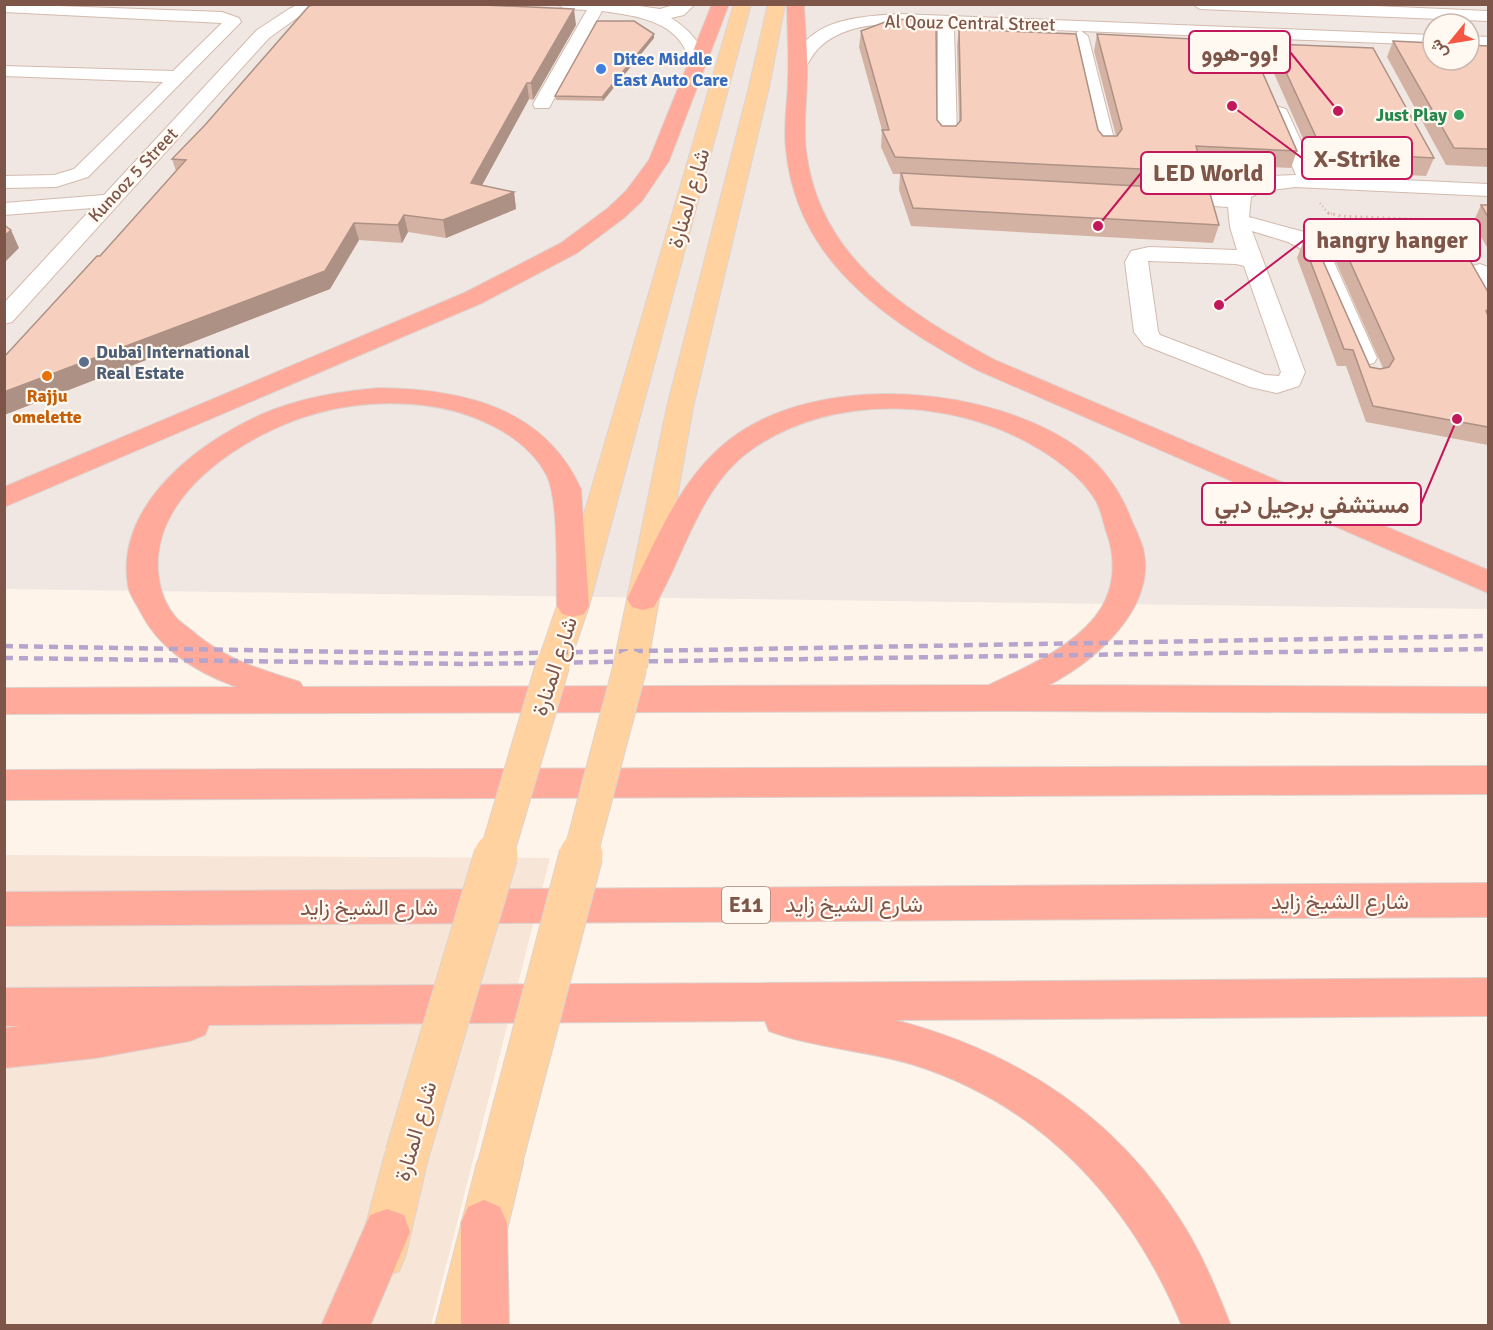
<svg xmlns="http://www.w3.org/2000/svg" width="1493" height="1330" font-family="Signika,Vazirmatn,sans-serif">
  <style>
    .residential { fill: #f7e5d7 }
    .industrial { fill: #f0e7e2; fill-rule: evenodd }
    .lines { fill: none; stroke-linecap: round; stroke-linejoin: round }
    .minor-casing { stroke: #d3baad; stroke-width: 2 }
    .major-casing { stroke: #ddd3d0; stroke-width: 2 }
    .highway-casing { stroke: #ddd3d0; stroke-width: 2 }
    .path-far1 { stroke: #deb1a0; stroke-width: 2; stroke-dasharray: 1 3; stroke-linecap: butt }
    .path { stroke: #deb1a0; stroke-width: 3; stroke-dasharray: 1.5 4; stroke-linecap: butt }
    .minor { fill: #fff; fill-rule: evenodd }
    .major { fill: #ffd2a0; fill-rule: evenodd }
    .highway { fill: #ffaa9a; fill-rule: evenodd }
    .rail { stroke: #b5a4cc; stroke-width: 4.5; stroke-dasharray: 9 6; stroke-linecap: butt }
    .major-bridge-far1-casing { stroke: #ddd3d0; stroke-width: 35; stroke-linecap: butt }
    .major-bridge-casing { stroke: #ddd3d0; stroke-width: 45; stroke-linecap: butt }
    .major-bridge-far1 { stroke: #ffd2a0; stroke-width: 33 }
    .major-bridge { stroke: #ffd2a0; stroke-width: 43 }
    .wall { fill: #d4b2a3 }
    .shaded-wall { fill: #ad9185 }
    .building { fill: #f7cfbe; stroke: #ad9185; stroke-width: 1.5 }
    .shop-dot { fill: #3f7fe0; stroke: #fff9f2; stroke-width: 2 }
    .leisure-dot { fill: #2e9e5b; stroke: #fff9f2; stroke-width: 2 }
    .service-dot { fill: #5c6f8a; stroke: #fff9f2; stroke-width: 2 }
    .food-dot { fill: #e8710a; stroke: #fff9f2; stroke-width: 2 }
    .labels { text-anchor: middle; stroke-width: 4.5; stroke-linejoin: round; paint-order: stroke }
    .far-street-label { font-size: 18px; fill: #7e5649; stroke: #fff9f2 }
    .far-shop-label { font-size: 18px; font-weight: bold; fill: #366cbe; stroke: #fff9f2; text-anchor: start }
    .far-leisure-label { font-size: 18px; font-weight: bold; fill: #27864d; stroke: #fff9f2; text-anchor: end }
    .far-service-label { font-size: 18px; font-weight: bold; fill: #4e5e75; stroke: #fff9f2; text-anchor: start }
    .far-food-label { font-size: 18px; font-weight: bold; fill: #c56008; stroke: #fff9f2 }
    .shield { fill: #fff9f2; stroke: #a5877c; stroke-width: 1.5 }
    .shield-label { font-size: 21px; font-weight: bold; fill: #7e5649 }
    .street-label { font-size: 22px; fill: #7e5649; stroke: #fff9f2 }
    .leader { fill: none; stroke: #c2185b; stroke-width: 2 }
    .callout-dot { fill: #c2185b; stroke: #fff9f2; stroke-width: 2 }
    .callout { fill: #fff9f2; stroke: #c2185b; stroke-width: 2 }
    .callout-label { font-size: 24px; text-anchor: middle; font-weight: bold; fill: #7e5649 }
  </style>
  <rect width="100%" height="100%" fill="#fff4ea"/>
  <!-- residential -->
  <path class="residential" d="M5 855 550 858 431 1325 5 1326Z"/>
  <!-- industrial -->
  <path class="industrial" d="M5 5H1488V609L5 589ZM1433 24H1469V60H1433Z"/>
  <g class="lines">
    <!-- minor casing -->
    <g class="minor-casing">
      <path id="minor" d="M4 4 222 12 239 18 241 22 88 177 56 187 4 188V176L54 175 74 169 163 82 4 76V66L173 71 222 23 4 12Z
        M299 4H323L301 15 269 38 12 322 4 324V303L92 208 4 215V203L104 195 257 30 289 9Z
        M557 4H625L660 9 677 4H695L684 15 671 18C690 30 699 41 707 62L704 66H692C687 59 687 51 682 44 666 19 630 15 602 11L549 108H535L533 104 587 10 565 9Z
        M1192 4H1330L1488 11V21L1200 9Z
        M900 14 1433 35V45L1081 31 1088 36 1116 147 1113 151H1099L1096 147 1072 36 1079 31 952 26 954 29 957 137 954 141H940L937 137 938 29 940 26C901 24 851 18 820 47 813 53 809 62 804 70H792L789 66C794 58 799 49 805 42 828 17 869 16 900 14Z
        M1469 36 1488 37V47L1469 46Z
        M1279 107 1286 109 1288 113 1317 176 1488 184V196L1295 187 1263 191 1251 197 1249 217 1304 232 1326 244 1377 358 1374 363 1365 365 1356 363 1353 358 1309 253 1288 242 1252 231 1305 372 1299 386 1277 393 1250 387 1144 345 1134 332 1125 262 1131 251 1149 247 1237 250 1230 227 1228 207 1168 203 1161 201 1158 197 1161 193 1168 191 1232 194C1244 175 1276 176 1296 175L1270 113 1272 109ZM1148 261 1236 264 1244 266 1281 372 1279 376 1265 375 1160 335 1158 331Z
        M1480 264 1488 267V293L1480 291 1469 271 1472 266Z"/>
    </g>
    <!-- major casing -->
    <g class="major-casing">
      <path id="major" d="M734 4H751L589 606 569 664 565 673 553 676 541 673 537 664 557 606Z
        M768 4H785L769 87 693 407 647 667 642 676 630 679 618 676 613 667 667 407 749 87Z
        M407 1132 423 1138 429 1154 406 1254 399 1271 382 1278 365 1271 358 1254 385 1154 391 1138Z
        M500 1140 516 1147 523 1163 484 1326H435L477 1163 484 1147Z"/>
    </g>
    <!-- highway casing -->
    <g class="highway-casing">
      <path id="highway" d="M712 4H729L669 161 642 201 624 218 577 253 482 303 4 507V487L464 293 561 243 608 208 626 191 649 160Z
        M787 4H804C805 29 808 53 807 77 807 101 803 126 806 150 819 259 907 312 995 360L1488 570V593L977 370C887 321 797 262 786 150 783 126 788 101 788 77 789 53 787 29 787 4Z
        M379 388C462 389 544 407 581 489L589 606 584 614 573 617 562 614 557 606C556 575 559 501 547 476 532 446 500 427 470 416 422 399 363 400 314 414 248 433 154 491 158 569 159 586 163 601 174 615 178 621 185 625 191 630 226 660 256 668 300 682L303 687 989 685C1026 667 1068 650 1095 617 1115 592 1117 560 1106 531 1103 521 1101 510 1096 501 1084 480 1059 461 1039 449 956 398 833 392 751 450 699 487 685 555 654 607L643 610 632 607 627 599C655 543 679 479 729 440 818 370 994 385 1081 450 1103 466 1122 494 1131 519 1135 528 1140 538 1143 548 1158 607 1095 661 1049 685L1488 687V713L993 711 4 714V688L237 687C197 673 159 649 140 611 136 603 129 594 128 586 114 503 204 437 272 410 306 397 343 391 379 388Z
        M1488 766V794L4 800V770Z
        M1488 883V917L4 926V892Z
        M1488 978V1016L895 1020C1013 1051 1110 1112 1177 1215 1200 1249 1216 1288 1231 1326H1182C1131 1202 1041 1104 911 1064 864 1050 814 1048 769 1031L765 1021 209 1025 205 1035 190 1041 96 1058 4 1068V1028L21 1026H4V988Z
        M484 1200 500 1207 507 1223 509 1326H461V1223L468 1207Z
        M387 1209 404 1215 410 1232 370 1326H321L370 1215Z"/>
    </g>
    <!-- path-far1 -->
    <path class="path-far1" d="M1320 203 1328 213 1333 214"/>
    <!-- path -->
    <path class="path" d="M1328 213 1341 216 1453 221 1488 220
      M1453 221 1470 252"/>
    <!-- minor -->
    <use href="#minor" class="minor"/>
    <!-- major -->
    <use href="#major" class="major"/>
    <!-- highway -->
    <use href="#highway" class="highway"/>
    <!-- rail -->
    <path class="rail" d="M4 646 471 654 1488 636
      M4 658 468 664 1488 649"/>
    <!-- major-bridge-far1 casing -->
    <g class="major-bridge-far1-casing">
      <path id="major-bridge-far1" d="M496 856 553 664
        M580 856 630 667"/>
    </g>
    <!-- major-bridge casing -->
    <g class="major-bridge-casing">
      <path id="major-bridge" d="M407 1154 496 855
        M500 1163 581 855"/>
    </g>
    <!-- major-bridge-far1 -->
    <use href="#major-bridge-far1" class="major-bridge-far1"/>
    <!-- major-bridge -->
    <use href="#major-bridge" class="major-bridge"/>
  </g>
  <!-- wall -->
  <path class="wall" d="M576 25 533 100 529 99 482 185 514 192 516 209 446 238 408 232 402 243 359 240 330 289 4 415V357L100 256 176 171 172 159Z
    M959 29 1098 130 1103 136H1116L1094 51 1097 34 1297 151 1291 168 1201 164 1203 172 1199 189 1219 225 1213 243 911 226 899 190 900 174H893L881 147 882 130 859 47 861 31 942 126H956L959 123 957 45Z
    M654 38 603 101 556 100 555 96Z
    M1393 41 1488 46V167L1446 165 1387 57Z
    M1273 44 1434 158 1426 176 1317 170 1268 60Z
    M1481 205H1488V249L1473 223Z
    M1303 242 1370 367 1380 369 1383 368 1335 260 1342 244 1488 292V445L1366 422 1346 366H1337L1297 258Z"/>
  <!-- shaded-wall -->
  <path class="shaded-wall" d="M574 9 576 25 533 100 531 83Z
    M654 34V38L603 101 602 97Z
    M527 83 529 99 474 200 471 183Z
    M514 192 516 209 446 238 443 220Z
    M404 215 408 232 402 243 398 225Z
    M354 223 359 240 330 289 4 415V392Z
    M11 230 19 248 4 263V236Z"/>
  <!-- building -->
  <path class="building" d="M316 4H462L574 9 531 83H527L471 183 514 192 443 220 404 215 398 225 354 223 325 271 4 392V357L97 256H100L186 160 172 159 205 125 309 6Z
    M893 19 936 21 937 120 942 126H956L961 120 959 29 1076 34 1098 130 1103 136H1117L1122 129 1097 34 1249 42 1297 151 1196 146 1203 172 895 157 882 130H889L861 31Z
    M597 21H634L654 34 602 97 555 96Z
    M1393 41 1433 43V60H1469V45L1488 46V149L1454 148Z
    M1273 44 1373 48 1434 158 1323 152Z
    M901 173 1209 190 1219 225 913 208Z
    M1481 205H1488V217Z
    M4 225 11 230 4 236Z
    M1303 242 1315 243 1370 367 1380 369 1389 367 1394 359 1342 244 1464 250 1488 292V309L1486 311 1488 316V427L1373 406 1353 350 1344 349Z"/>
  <!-- markers -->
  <circle class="shop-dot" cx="601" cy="69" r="6"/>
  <circle class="leisure-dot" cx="1459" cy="115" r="6"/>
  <circle class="service-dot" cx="84" cy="362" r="6"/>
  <circle class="food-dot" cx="47" cy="376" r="6"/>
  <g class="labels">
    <!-- far-street labels -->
    <g class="far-street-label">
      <text transform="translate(970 23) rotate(1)" y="6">Al Qouz Central Street</text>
      <text transform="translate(133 175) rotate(-47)" y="6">Kunooz 5 Street</text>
    </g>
    <!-- far-shop labels -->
    <g class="far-shop-label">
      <text x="613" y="65">Ditec Middle<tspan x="613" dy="21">East Auto Care</tspan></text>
    </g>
    <!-- far-leisure labels -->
    <g class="far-leisure-label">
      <text x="1447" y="121">Just Play</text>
    </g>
    <!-- far-service labels -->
    <g class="far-service-label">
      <text x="96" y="358">Dubai International<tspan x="96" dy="21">Real Estate</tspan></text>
    </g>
    <!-- far-food labels -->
    <g class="far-food-label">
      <text x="47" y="402">Rajju<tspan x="47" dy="21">omelette</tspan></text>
    </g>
    <!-- shield labels -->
    <rect class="shield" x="722" y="887" width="48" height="36" rx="4.5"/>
    <g class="shield-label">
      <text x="746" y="912">E11</text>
    </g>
    <!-- street labels -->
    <g class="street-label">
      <text transform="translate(688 198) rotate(-74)" y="8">شارع المنارة</text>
      <text transform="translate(554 666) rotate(-72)" y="8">شارع المنارة</text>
      <text x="1340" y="909">شارع الشيخ زايد</text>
      <text x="854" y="912">شارع الشيخ زايد</text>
      <text x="369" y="915">شارع الشيخ زايد</text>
      <text transform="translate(415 1131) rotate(-74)" y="8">شارع المنارة</text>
    </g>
  </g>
  <!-- callouts -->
  <path class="leader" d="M1338 111L1290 52M1232 106L1302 158M1098 226L1141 173M1219 305L1304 240M1457 419L1421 504"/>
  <g class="callout-dot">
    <circle cx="1338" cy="111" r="6"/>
    <circle cx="1232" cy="106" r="6"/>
    <circle cx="1098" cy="226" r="6"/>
    <circle cx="1219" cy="305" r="6"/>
    <circle cx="1457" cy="419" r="6"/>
  </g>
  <g class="callout">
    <rect x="1189" y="31" width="101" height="42" rx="6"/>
    <rect x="1302" y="137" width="110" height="42" rx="6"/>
    <rect x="1141" y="152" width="134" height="42" rx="6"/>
    <rect x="1304" y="219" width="176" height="42" rx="6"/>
    <rect x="1202" y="483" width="219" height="42" rx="6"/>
  </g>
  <g class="callout-label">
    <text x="1240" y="61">وو-هوو!</text>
    <text x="1357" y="167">X-Strike</text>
    <text x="1208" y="181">LED World</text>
    <text x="1392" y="248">hangry hanger</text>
    <text x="1312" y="513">مستشفي برجيل دبي</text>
  </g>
  <!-- border -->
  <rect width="1493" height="1330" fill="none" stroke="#7e5649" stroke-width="12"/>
  <!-- north arrow -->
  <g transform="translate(1451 42) rotate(240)"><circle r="28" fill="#fff9f2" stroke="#cbb8ae" stroke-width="1.5"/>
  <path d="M0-4.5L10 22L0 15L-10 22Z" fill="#f55743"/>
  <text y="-9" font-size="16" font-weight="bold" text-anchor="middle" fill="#7e5649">ش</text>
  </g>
</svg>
